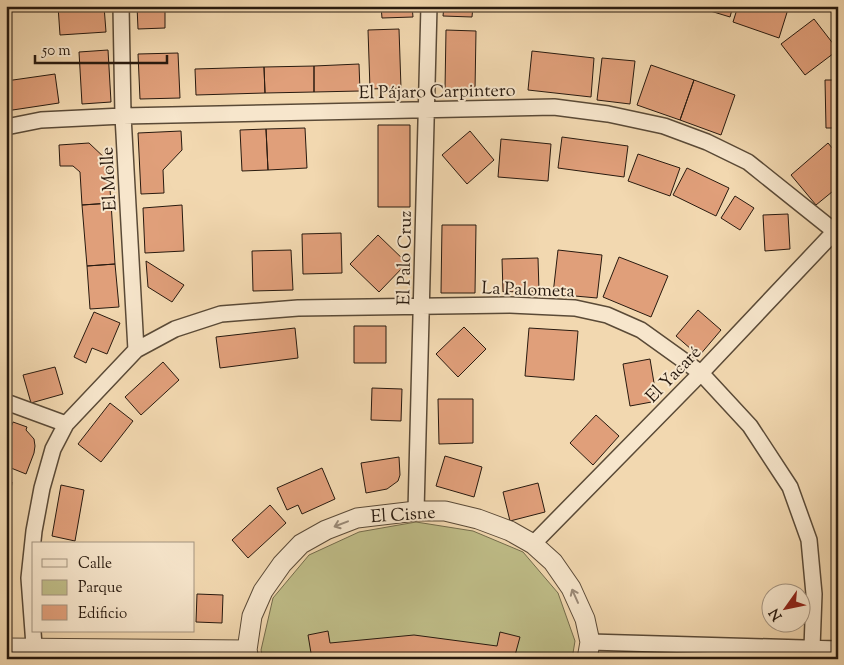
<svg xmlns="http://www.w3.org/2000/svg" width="844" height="665" font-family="'Sorts Mill Goudy',serif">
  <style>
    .green { fill: #bfbd88; stroke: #746c4c }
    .building { fill: #e09f7a; stroke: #281a0f }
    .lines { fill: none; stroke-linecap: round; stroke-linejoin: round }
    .minor-casing { stroke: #5a4a37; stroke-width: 18 }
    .tertiary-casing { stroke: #5a4a37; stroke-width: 21 }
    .minor { stroke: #f7e6cc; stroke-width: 15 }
    .tertiary { stroke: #f7e6cc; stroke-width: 19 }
    .oneway { stroke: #9a8a77 }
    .labels { text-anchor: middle; stroke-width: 4; stroke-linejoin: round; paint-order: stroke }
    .street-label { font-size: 18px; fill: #281a0f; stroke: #f7e6cc }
  </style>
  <rect width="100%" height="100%" fill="#f2d8b0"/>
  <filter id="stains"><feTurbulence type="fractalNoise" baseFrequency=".004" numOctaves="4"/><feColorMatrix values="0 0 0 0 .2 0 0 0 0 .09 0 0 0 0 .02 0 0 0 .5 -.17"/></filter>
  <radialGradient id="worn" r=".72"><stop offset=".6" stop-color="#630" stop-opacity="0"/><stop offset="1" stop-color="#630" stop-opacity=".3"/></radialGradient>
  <!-- green -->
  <path class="green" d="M416 522 473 531 523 552 558 593 575 641 572 659H263L261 650 273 598 309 555 359 532Z"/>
  <!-- building -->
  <path class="building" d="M58 6H104L106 32 60 35Z
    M137 6H165V28L138 29Z
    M381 6H412L413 17 382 18Z
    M444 6H473L472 17 443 16Z
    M694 6H733L730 17Z
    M738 6H789L779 38 733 22Z
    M814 19 838 50 805 75 781 44Z
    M399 29 401 88 370 89 368 30Z
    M446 30 476 31 475 90 445 89Z
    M108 50 111 102 82 104 79 52Z
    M532 51 594 58 591 97 528 90Z
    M178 53 180 98 140 99 138 54Z
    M602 58 635 61 630 104 597 100Z
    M359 64 360 91 314 92V66Z
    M651 65 694 80 680 120 637 105Z
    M314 66V92L265 93 264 67Z
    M264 67 265 93 196 95 195 69Z
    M55 74 59 103 6 111V81Z
    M694 80 735 95 721 135 680 120Z
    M825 80H838V128H826Z
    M378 125H410V207H378Z
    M305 128 307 168 268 170 266 129Z
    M266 129 268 170 242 171 240 130Z
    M181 131 182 150 163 170 164 193 141 194 138 133Z
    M470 131 494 160 467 184 442 155Z
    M562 137 628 146 624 177 558 168Z
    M501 139 551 144 548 181 498 177Z
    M89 143 108 161 111 203 82 205 80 172 73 166H60L59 145Z
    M828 143 838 155V187L816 205 791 175Z
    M638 154 680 168 670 196 628 181Z
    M687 168 729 188 716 216 673 195Z
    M735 196 754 208 740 230 721 218Z
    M111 203 115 264 87 266 82 205Z
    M182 205 184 251 145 253 143 208Z
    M788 214 790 249 765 251 763 215Z
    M442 225H476L475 293H441Z
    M341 233 342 273 303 274 302 234Z
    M378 235 407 263 379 292 350 264Z
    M291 250 293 290 253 291 252 251Z
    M558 250 602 255 597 298 553 294Z
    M619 257 668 276 651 317 603 297Z
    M538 258 539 291 503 292 502 259Z
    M146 261 184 285 172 302 148 287Z
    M115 264 119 307 90 309 87 266Z
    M698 310 721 330 699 356 676 336Z
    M94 312 120 323 107 354 92 348 86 363 74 357Z
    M354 326H386V363H354Z
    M464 327 486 349 458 377 436 354Z
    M295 328 298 358 220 368 216 337Z
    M529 328 578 331 574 380 525 376Z
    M650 359 657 401 630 406 623 364Z
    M163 362 179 380 141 415 125 397Z
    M55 367 63 394 31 403 23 375Z
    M372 388 402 389 401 421 371 420Z
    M438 399H473V443L439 444Z
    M110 403 133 421 101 462 78 444Z
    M596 415 619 436 593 465 570 443Z
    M13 422 27 427 26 430 34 439 35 446 34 453 26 474 6 466V441Z
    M445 456 482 467 474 497 436 486Z
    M399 457 400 475 398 481 387 489 366 493 361 463Z
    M322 468 335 499 302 514 298 505 287 510 277 488Z
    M6 481 12 482 6 532Z
    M538 483 545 512 510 521 503 492Z
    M61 485 84 490 75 541 52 536Z
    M270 505 286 523 248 558 232 540Z
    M6 590H9V619H6Z
    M197 594 223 595 222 623 196 622Z
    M328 631 330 643 414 635 497 646 500 632 520 637 514 659H312L308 635Z"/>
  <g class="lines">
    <!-- minor casing -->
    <g class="minor-casing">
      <path id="minor" d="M121 6 123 116 136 350
        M6 127 41 120 123 116 554 107 608 114 664 126 707 142 748 162 838 234
        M6 402 66 424
        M416 511 429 6
        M533 544 701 373 838 228
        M590 642 838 649
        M35 659 29 578 34 531 42 488 53 449 66 424 136 350 175 329 221 314 298 308 510 305 575 308 607 315 641 330 701 373 750 426 790 487 809 540 814 594 812 648 811 659"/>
    </g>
    <!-- tertiary casing -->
    <g class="tertiary-casing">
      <path id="tertiary" d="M6 648 247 650
        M249 659 247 650 252 616 263 591 282 564 301 544 326 530 357 518 416 511H445L478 519 510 531 533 544 553 562 571 588 585 619 590 642 587 659"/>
    </g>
    <!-- minor -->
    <use href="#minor" class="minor"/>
    <!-- tertiary -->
    <use href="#tertiary" class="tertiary"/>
  </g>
  <!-- one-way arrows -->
  <defs><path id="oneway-shaft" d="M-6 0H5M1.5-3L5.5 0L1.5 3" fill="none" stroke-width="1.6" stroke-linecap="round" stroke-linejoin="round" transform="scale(1.25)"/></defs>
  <g class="oneway">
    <use href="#oneway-shaft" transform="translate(341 524) rotate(159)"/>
    <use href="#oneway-shaft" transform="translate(575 596) rotate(-114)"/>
  </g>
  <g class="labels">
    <!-- street labels -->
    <g class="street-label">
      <text transform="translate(437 91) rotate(-1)" y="6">El Pájaro Carpintero</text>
      <text transform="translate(108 179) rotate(-93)" y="6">El Molle</text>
      <text transform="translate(404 258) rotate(-89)" y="6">El Palo Cruz</text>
      <text transform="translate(528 289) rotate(2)" y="6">La Palometa</text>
      <text transform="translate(673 374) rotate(-46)" y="6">El Yacaré</text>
      <text transform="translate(403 514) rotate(-4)" y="6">El Cisne</text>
    </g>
  </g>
  <!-- margin -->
  <rect width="844" height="665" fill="none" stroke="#f2d8b0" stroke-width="25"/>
  <rect x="8" y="8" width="829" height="650" fill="none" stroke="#281a0f" stroke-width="2.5"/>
  <rect x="12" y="12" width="819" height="640" fill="none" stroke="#281a0f"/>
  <!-- legend -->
  <rect x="32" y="542" width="162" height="90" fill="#f7e6cc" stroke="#a49480"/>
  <rect x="42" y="559" width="25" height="8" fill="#f7e6cc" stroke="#a49480"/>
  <text x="78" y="568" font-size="15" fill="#281a0f">Calle</text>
  <rect x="42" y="580" width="25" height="15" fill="#bfbd88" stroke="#a49480"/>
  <text x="78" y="592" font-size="15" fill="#281a0f">Parque</text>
  <rect x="42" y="605" width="25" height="15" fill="#e09f7a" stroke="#a49480"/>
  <text x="78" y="618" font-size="15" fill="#281a0f">Edificio</text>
  <!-- north arrow -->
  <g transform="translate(786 608) rotate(237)"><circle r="24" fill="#f7e6cc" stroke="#a49480"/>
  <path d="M0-4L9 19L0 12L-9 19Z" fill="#8f2418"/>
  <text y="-8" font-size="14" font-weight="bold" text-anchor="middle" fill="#281a0f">N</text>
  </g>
  <!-- scale -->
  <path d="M35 55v8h132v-8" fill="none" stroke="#281a0f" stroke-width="2.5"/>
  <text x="42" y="55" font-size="15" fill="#281a0f" stroke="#f7e6cc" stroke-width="4" paint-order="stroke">50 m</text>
  <rect width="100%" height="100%" filter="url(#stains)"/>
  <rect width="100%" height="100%" fill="url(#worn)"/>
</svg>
